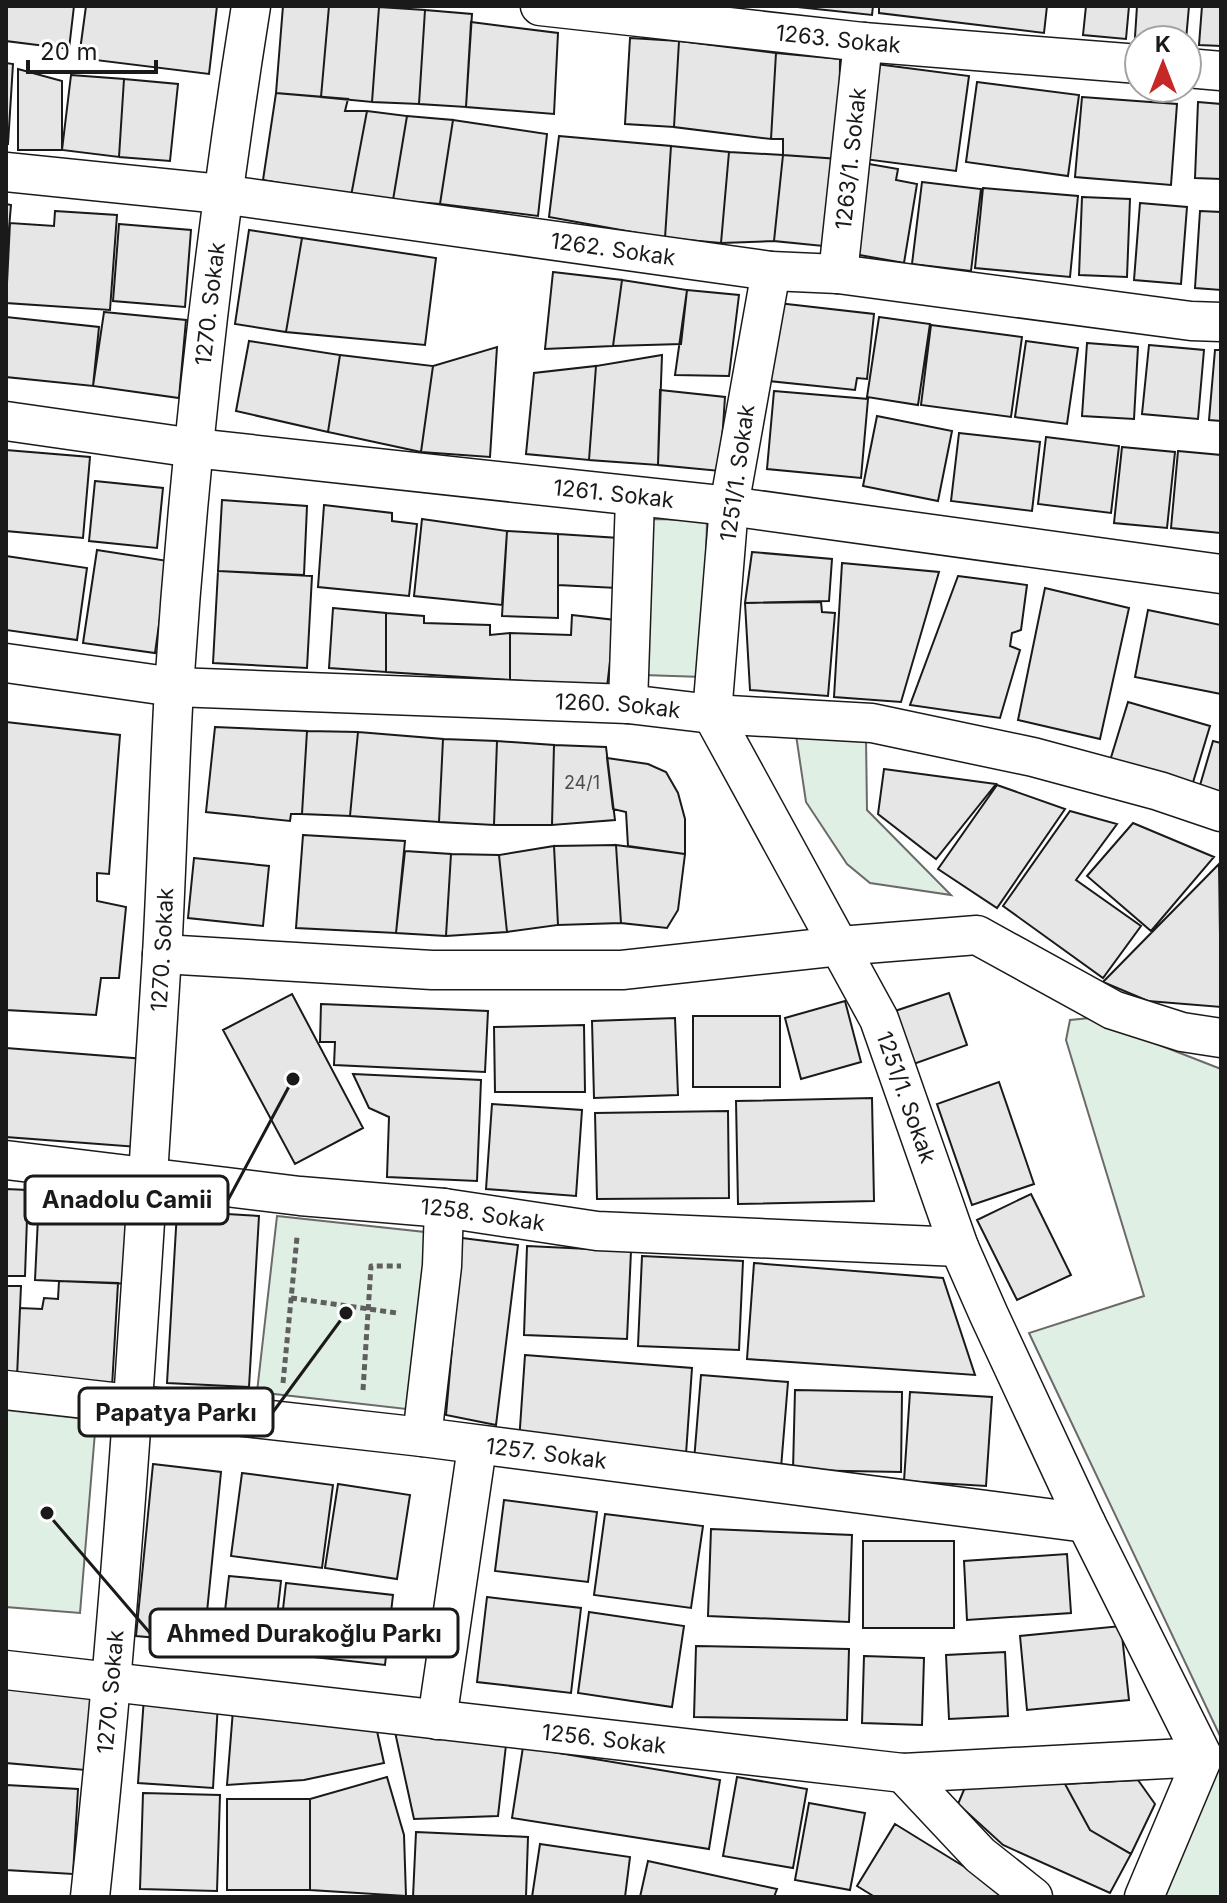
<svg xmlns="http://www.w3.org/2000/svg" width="1227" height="1903" font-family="Inter,sans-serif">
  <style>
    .green { fill: #e0efe3; stroke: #6a6a6a; stroke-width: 2 }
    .building { fill: #e6e6e6; stroke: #1a1a1a; stroke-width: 2 }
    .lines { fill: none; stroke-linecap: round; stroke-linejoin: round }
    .street-casing { stroke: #1a1a1a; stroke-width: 41 }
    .path { stroke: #5f5f5f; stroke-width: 5; stroke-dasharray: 6 4; stroke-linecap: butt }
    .street { stroke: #fff; stroke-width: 38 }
    .labels { text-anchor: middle; stroke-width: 6; stroke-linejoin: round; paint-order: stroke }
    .number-label { font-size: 18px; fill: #4d4d4d }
    .street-label { font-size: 22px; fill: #1a1a1a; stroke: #fff }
    .leader { fill: none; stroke: #1a1a1a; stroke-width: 3 }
    .callout-dot { fill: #1a1a1a; stroke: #fff; stroke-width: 3 }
    .callout { fill: #fff; stroke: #1a1a1a; stroke-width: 3 }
    .callout-label { font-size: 24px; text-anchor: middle; font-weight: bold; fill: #1a1a1a }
  </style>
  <rect width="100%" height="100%" fill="#fff"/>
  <!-- green -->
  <path class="green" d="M647 519 707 520 703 677 643 675Z
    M796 735 866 738 867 810 951 895 870 883 847 864 806 802Z
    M1090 1018 1221 1069V1738L1029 1333 1144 1296 1066 1040 1070 1020Z
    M277 1216 434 1233 415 1410 257 1392Z
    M6 1410 96 1420 80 1613 6 1607Z
    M1221 1757V1897H1164Z"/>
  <!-- building -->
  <path class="building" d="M6 6H74L69 49 6 41Z
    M86 6H217L209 74 79 58Z
    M283 6H329L321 97 276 93Z
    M329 6 379 7 372 102 321 97Z
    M788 6H873L872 15Z
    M879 6H1047L1044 33 879 13Z
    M1086 6H1129L1126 39 1083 35Z
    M1137 6H1189L1186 40 1135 37Z
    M1202 6H1221V46L1199 45Z
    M379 7 425 10 419 104 372 102Z
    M425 10 472 14 466 107 419 104Z
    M471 22 558 33 554 114 466 107Z
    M630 38 679 41 674 127 625 124Z
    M679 41 776 53 771 139 674 127Z
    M776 53 840 59 839 159 783 155V139H771Z
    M6 63 13 64 8 144H6Z
    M876 64 969 76 956 171 864 159Z
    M18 69 62 81V150H18Z
    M71 75 124 79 119 157 62 150Z
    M124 79 178 84 170 161 119 157Z
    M977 82 1079 95 1068 176 966 162Z
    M276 93 348 99 345 111H367L351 196 263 180Z
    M1082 97 1177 104 1171 185 1075 177Z
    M1198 102 1221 104V179L1195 178Z
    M367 111 407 116 393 200 351 196Z
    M407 116 453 120 440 204 393 200Z
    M453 120 547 134 538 216 440 204Z
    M559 136 671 146 665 238 549 217Z
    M671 146 729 152 721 243 665 238Z
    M729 152 783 155 774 241 721 243Z
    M783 155 839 159 833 247 774 241Z
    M869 164 898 169 896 180 917 184 904 263 854 254Z
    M922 182 981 189 971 271 912 264Z
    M983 188 1078 196 1070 277 975 268Z
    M1082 197 1130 199 1127 277 1079 275Z
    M1140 203 1187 207 1181 284 1134 280Z
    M6 204 11 205 6 263Z
    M55 211 117 215 110 310 6 303 10 223 54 226Z
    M1200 211 1221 212V290L1195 288Z
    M119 224 191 230 185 307 113 301Z
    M249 230 302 238 286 332 235 324Z
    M302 238 436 258 425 345 286 332Z
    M553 272 622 280 613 346 545 349Z
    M622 280 687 290 681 344 613 346Z
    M687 290 739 295 729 376 675 375Z
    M778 303 874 314 867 379 857 378 855 390 769 381Z
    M104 312 186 320 179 398 93 386Z
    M6 317 99 327 93 386 6 377Z
    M879 317 930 324 918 405 867 397Z
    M931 325 1022 337 1011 417 921 405Z
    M249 341 340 355 328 432 236 411Z
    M1026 341 1078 348 1067 424 1015 417Z
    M1087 343 1138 347 1134 419 1082 416Z
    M1149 345 1204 350 1198 419 1142 414Z
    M497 347 490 457 421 452 433 366Z
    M1215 350H1221V421L1209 420Z
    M340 355 433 366 421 452 328 432Z
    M662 355 658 465 589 460 596 366Z
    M596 366 589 460 526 454 534 373Z
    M660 390 725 397 720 471 658 465Z
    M774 391 868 399 861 478 767 469Z
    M877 416 952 431 938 501 863 486Z
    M959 433 1040 442 1032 511 951 501Z
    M1046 437 1119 446 1111 513 1038 504Z
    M1122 447 1175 452 1167 528 1114 523Z
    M6 450 90 457 83 538 6 531Z
    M1178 451 1221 455 1220 533 1171 528Z
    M95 481 163 488 157 548 89 541Z
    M222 500 307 506 304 575 218 571Z
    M324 505 392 513V521L417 524 409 596 318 587Z
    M422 519 507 531 502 605 414 596Z
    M507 531 558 534V618L502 616Z
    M558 534 619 538 617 588 558 585Z
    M97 550 168 561 155 653 83 643Z
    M752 552 832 559 829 601 745 603Z
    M6 556 87 568 77 640 6 630Z
    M842 563 939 572 901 702 834 697Z
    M218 571 312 576 307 668 213 663Z
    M958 576 1027 585 1021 630 1012 633 1010 646 1020 650 1000 718 910 705Z
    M1045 588 1129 608 1100 739 1018 720Z
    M821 602 822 612 835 613 828 696 750 690 745 603Z
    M333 608 386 613V672L329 668Z
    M1148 610 1221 625V694L1135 677Z
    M386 613 424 616V623L490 625V635L510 633V680L386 672Z
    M572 615 615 620 607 687 510 680V633L571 635Z
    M1128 702 1210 726 1191 789 1109 764Z
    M6 722 120 735 109 874 97 873V901L126 907 119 978H101L96 1015 6 1010Z
    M215 727 307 731 302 814H291L290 821 206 812Z
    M307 731 358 732 350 816 302 814Z
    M358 732 443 739 439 822 350 816Z
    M443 739 497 741 494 825 439 822Z
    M497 741 554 745 552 825H494Z
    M1213 741 1221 743V800L1198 792Z
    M554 745 606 747 615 820 552 825Z
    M607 758 648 764 666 772 678 793 685 819V854L628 846 626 812 613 809Z
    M884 769 996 784 936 859 878 814Z
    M997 785 1065 809 997 908 938 869Z
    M1070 811 1117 824 1076 880 1141 926 1103 978 1003 906Z
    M1133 823 1214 857 1151 931 1087 876Z
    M303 835 405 841 396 933 296 928Z
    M616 845 621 923 558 925 554 846Z
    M616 845 685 854 678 910 667 928 621 923Z
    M554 846 558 925 507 932 499 855Z
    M405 851 451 854 446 936 396 933Z
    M451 854 499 855 507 932 446 936Z
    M194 858 269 866 263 926 188 918Z
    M1219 864 1221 1007 1148 1001 1103 982Z
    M949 993 967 1045 908 1066 889 1013Z
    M292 994 363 1128 295 1164 223 1030Z
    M845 1001 861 1062 801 1079 785 1018Z
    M321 1004 488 1011 485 1072 334 1065 335 1042H320Z
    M693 1016H780V1087H693Z
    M675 1018 678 1095 594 1098 592 1021Z
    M584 1025 585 1092H495L494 1027Z
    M6 1048 145 1059 138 1147 6 1137Z
    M353 1074 481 1080 477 1181 387 1177 389 1117 369 1108Z
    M999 1082 1034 1184 972 1205 937 1104Z
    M872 1098 874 1201 738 1204 736 1101Z
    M492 1104 582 1110 576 1196 486 1189Z
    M728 1111 729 1198 597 1199 595 1113Z
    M6 1189 28 1190 25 1276H6Z
    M1031 1194 1071 1275 1017 1300 977 1220Z
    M39 1197 134 1201 131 1284 35 1280Z
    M177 1211 259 1216 249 1387 167 1383Z
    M462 1238 518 1245 496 1425 446 1415Z
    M527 1246 631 1251 627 1339 524 1335Z
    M642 1256 743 1261 739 1350 638 1346Z
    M754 1263 943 1278 975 1375 747 1359Z
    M59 1281 118 1283 112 1387 17 1377 20 1308 42 1309 44 1298 58 1299Z
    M6 1286H21L17 1377 6 1376Z
    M525 1355 692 1368 686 1454 519 1442Z
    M701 1375 788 1382 781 1468 694 1461Z
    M795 1390 902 1392 901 1472 793 1470Z
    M910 1392 992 1397 986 1486 904 1481Z
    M153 1464 221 1472 204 1642 136 1636Z
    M242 1473 333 1485 322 1568 231 1556Z
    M338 1484 410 1495 397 1579 325 1568Z
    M504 1500 597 1512 588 1582 495 1571Z
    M605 1514 703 1526 691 1608 594 1595Z
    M711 1529 852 1535 849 1622 708 1616Z
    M863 1541H954V1628H863Z
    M1067 1554 1071 1613 967 1620 964 1561Z
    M229 1576 281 1581 273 1652 221 1646Z
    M286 1583 393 1595 385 1665 278 1653Z
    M487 1597 581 1608 571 1693 477 1682Z
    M589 1612 684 1626 672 1707 578 1693Z
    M1121 1626 1129 1700 1027 1710 1020 1636Z
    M696 1646 849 1649 847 1720 694 1717Z
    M1005 1652 1008 1716 949 1719 946 1655Z
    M864 1656 924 1658 922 1725 862 1723Z
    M6 1677 93 1685 85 1770 6 1763Z
    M144 1697 218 1703 213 1788 138 1783Z
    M233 1710 375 1722 384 1763 304 1780 227 1785Z
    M395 1732 506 1745 498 1816 414 1819Z
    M523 1747 720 1780 709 1849 512 1818Z
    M387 1777 404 1835 406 1896 310 1890V1799Z
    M737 1777 807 1789 793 1868 723 1856Z
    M968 1780 1065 1784 1090 1830 1131 1854 1110 1893 1003 1845 958 1804Z
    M1138 1780 1155 1804 1131 1854 1090 1830 1065 1784Z
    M6 1785 78 1789 73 1874 6 1870Z
    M143 1793 220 1795 217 1891 140 1889Z
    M227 1799H310V1890H227Z
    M809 1803 865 1813 850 1890 795 1880Z
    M895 1824 1002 1890 998 1897H875L857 1886Z
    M416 1832 528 1837 526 1897H413Z
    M540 1844 630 1857 625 1897H532Z
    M648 1861 777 1889 774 1897H640Z"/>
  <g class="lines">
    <!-- street casing -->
    <g class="street-casing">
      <g id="street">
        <path id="s1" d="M540 6 863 42 1139 64"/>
        <path d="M1187 68 1221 71"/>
        <path id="s2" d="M6 172 221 194 771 271 838 274 1191 321 1221 322"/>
        <path id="s3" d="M771 271 729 506 712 714 879 1019 959 1247 989 1315 1086 1523 1203 1757 1144 1897"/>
        <path id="s4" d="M838 274 863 42"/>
        <path id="s5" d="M6 421 194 448 729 506 1221 574"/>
        <path id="s6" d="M6 663 174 687 628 704 712 714 872 723 1033 757 1159 791 1221 812"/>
        <path d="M628 704 635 499"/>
        <path d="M162 954 432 970H622L840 946 977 935 1113 1010 1182 1032 1221 1038"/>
        <path id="s7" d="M6 1160 300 1196 444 1208 597 1231 959 1247"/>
        <path id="s8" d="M6 1390 422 1437 1086 1523"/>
        <path d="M422 1437 442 1266 444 1208"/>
        <path id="s9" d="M6 1670 903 1773 1203 1757"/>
        <path d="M437 1720 477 1447"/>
        <path d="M903 1773 980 1855 1033 1897"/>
        <path id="s10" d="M90 1897C124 1584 142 1269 162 955 167 866 169 777 174 688 189 460 215 232 251 6"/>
      </g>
    </g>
    <!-- path -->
    <path class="path" d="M291 1298 397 1313
      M283 1383 297 1237
      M363 1390 371 1266H401"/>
    <!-- street -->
    <use href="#street" class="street"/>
  </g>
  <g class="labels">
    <!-- number labels -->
    <g class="number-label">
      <text x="582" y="789">24/1</text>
    </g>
    <!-- street labels -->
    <g class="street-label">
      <text dy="8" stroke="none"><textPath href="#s1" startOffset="300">1263. Sokak</textPath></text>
      <text dy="8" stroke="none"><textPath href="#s4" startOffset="116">1263/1. Sokak</textPath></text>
      <text dy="8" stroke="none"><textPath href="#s2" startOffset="612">1262. Sokak</textPath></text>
      <text dy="8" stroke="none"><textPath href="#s10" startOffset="1598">1270. Sokak</textPath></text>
      <text transform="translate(737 473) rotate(-82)" y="8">1251/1. Sokak</text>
      <text dy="8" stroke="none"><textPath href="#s5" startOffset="612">1261. Sokak</textPath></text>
      <text dy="8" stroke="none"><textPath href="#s6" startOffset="614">1260. Sokak</textPath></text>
      <text dy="8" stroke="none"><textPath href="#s10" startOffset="950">1270. Sokak</textPath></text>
      <text dy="8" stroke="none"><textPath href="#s3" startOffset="878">1251/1. Sokak</textPath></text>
      <text dy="8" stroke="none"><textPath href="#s7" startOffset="480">1258. Sokak</textPath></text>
      <text dy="8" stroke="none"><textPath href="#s8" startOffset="544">1257. Sokak</textPath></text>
      <text dy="8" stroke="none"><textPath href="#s10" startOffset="206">1270. Sokak</textPath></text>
      <text dy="8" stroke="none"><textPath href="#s9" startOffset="602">1256. Sokak</textPath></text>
    </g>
  </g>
  <!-- callouts -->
  <path class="leader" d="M293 1079L228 1200M346 1313L273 1412M47 1513L150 1633"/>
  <g class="callout-dot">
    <circle cx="293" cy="1079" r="8"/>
    <circle cx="346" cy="1313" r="8"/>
    <circle cx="47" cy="1513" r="8"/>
  </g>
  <g class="callout">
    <rect x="25" y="1176" width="203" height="48" rx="8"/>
    <rect x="79" y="1388" width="194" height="48" rx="8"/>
    <rect x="150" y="1609" width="308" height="48" rx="8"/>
  </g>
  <g class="callout-label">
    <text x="127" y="1208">Anadolu Camii</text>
    <text x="176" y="1421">Papatya Parkı</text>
    <text x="304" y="1642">Ahmed Durakoğlu Parkı</text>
  </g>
  <!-- border -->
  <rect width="1227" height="1903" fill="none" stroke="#1a1a1a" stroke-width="16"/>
  <!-- north arrow -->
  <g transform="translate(1163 64)"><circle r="38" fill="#ffffff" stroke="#a3a3a3" stroke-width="2"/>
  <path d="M0-6L14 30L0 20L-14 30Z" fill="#c62828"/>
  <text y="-12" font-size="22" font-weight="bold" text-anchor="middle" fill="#1a1a1a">K</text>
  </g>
  <!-- scale -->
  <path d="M28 60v12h128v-12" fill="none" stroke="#1a1a1a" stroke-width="4"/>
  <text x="40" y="60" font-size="24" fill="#1a1a1a" stroke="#ffffff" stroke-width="6" paint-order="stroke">20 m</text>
</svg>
